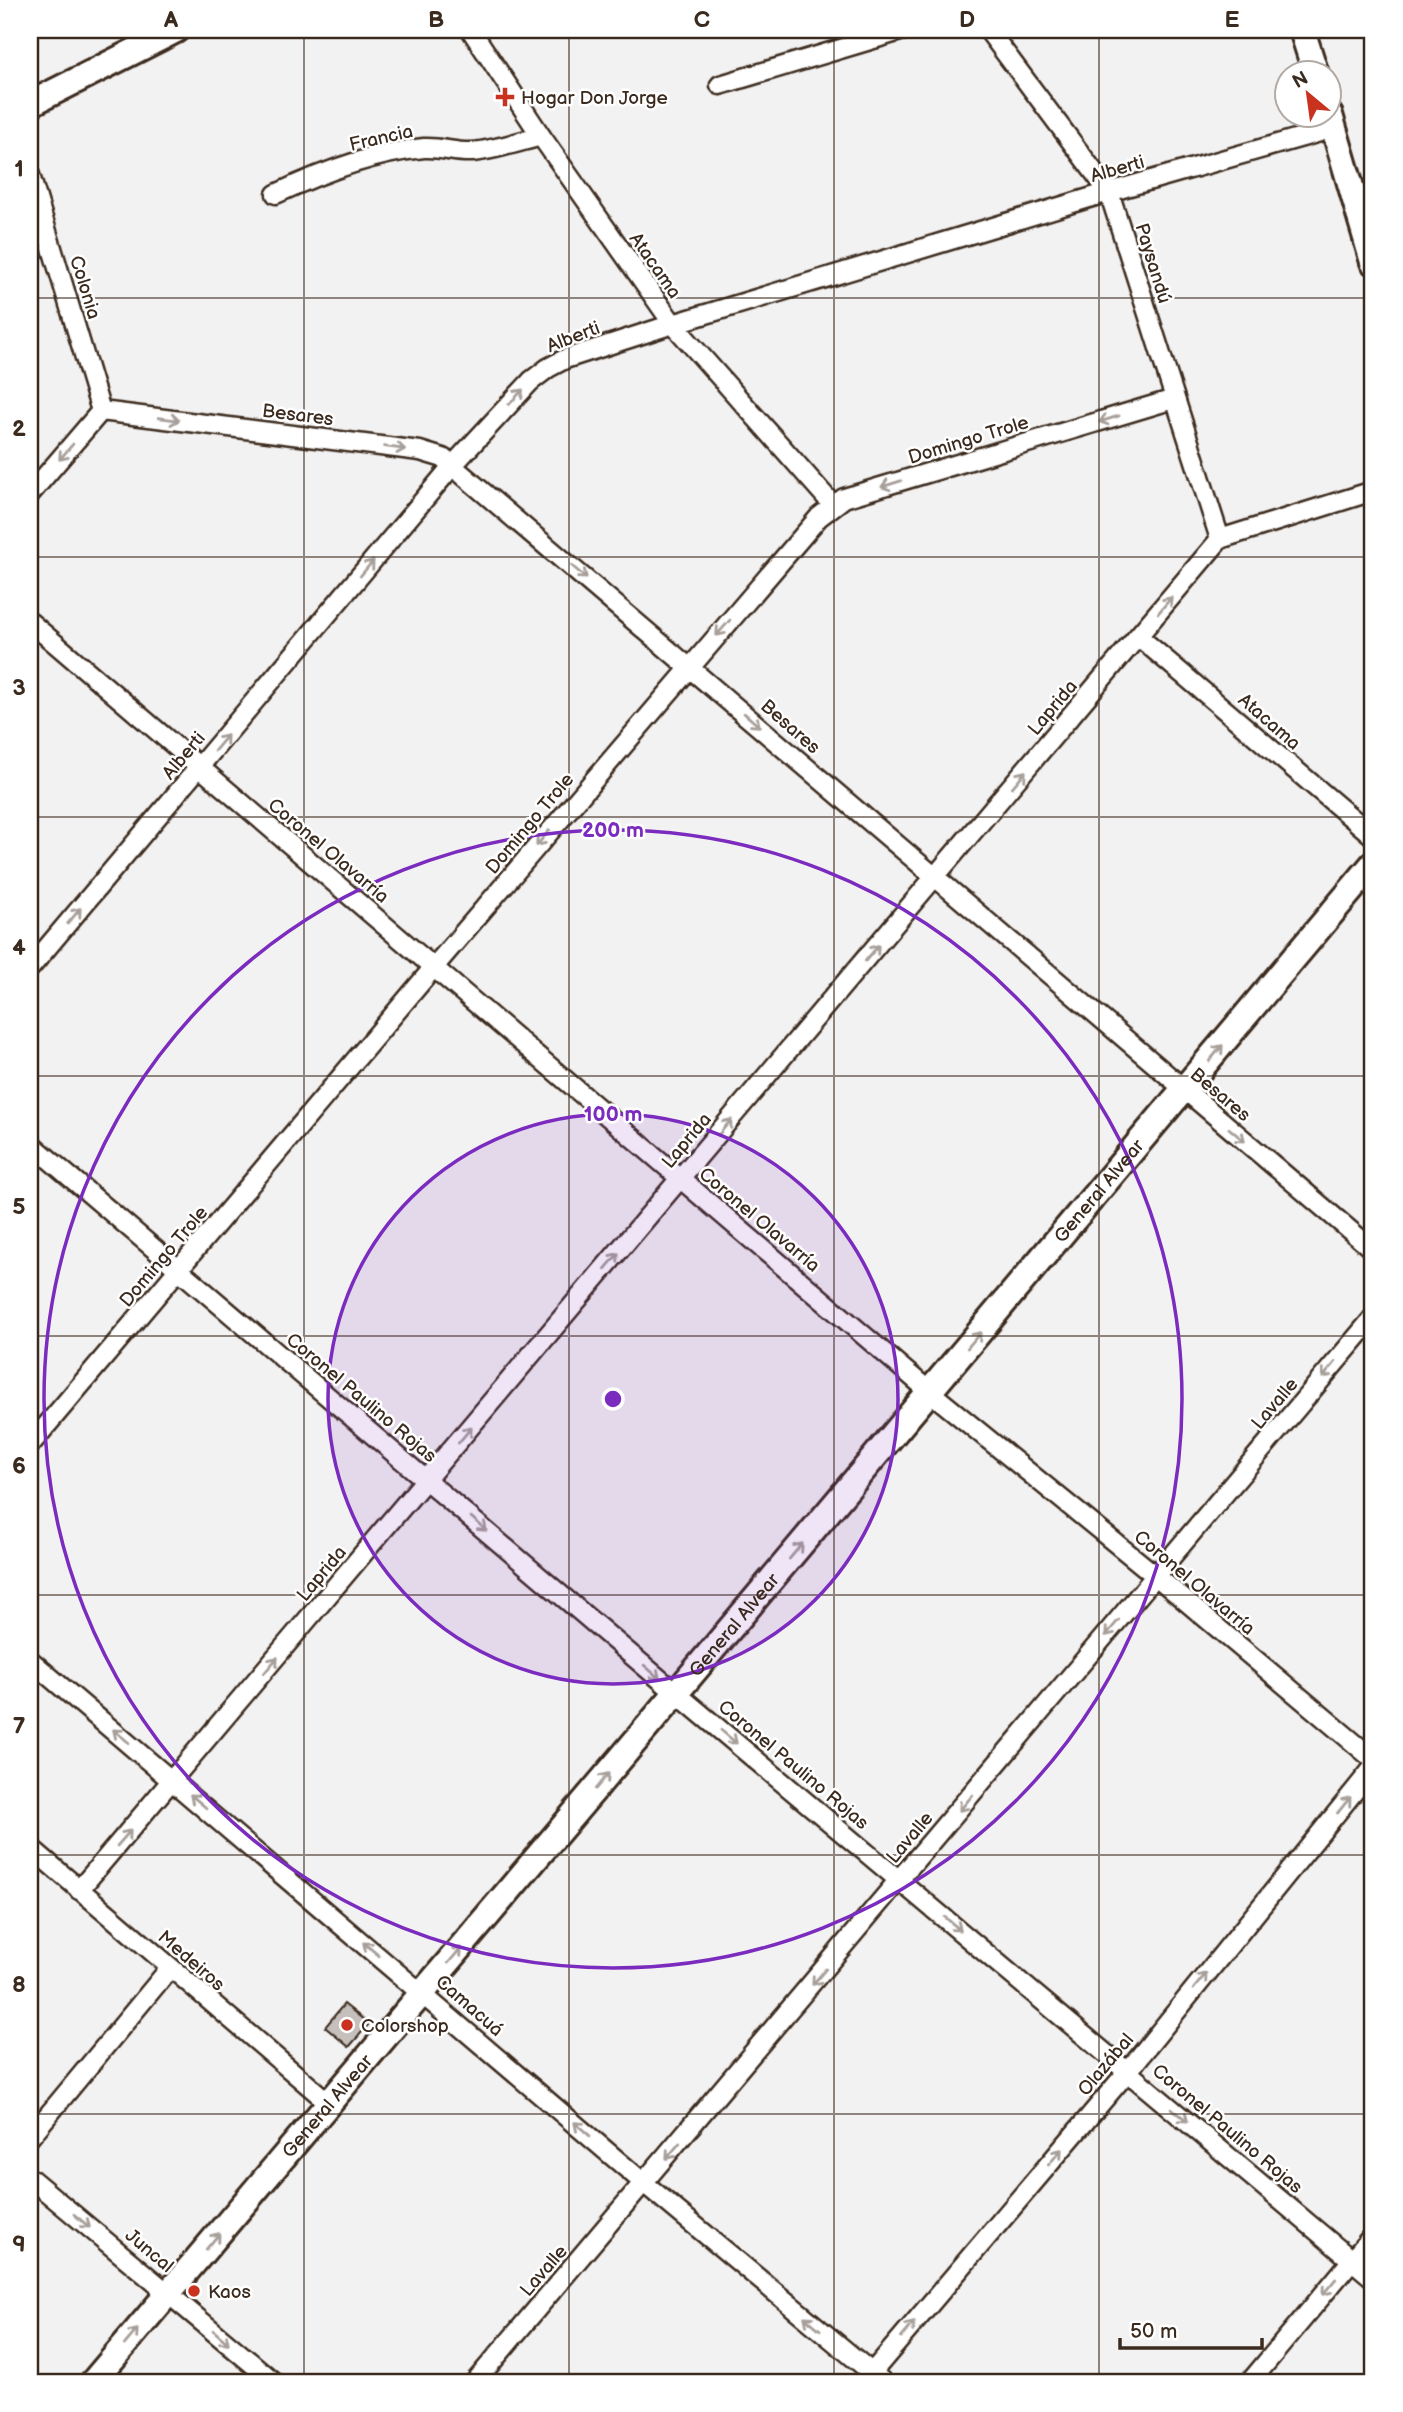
<svg xmlns="http://www.w3.org/2000/svg" width="1403" height="2412" font-family="'Balsamiq Sans',sans-serif">
  <style>
    .building { fill: #c6c0bd; stroke: #3b2a1e; stroke-width: 2 }
    .lines { fill: none; stroke-linecap: round; stroke-linejoin: round }
    .street-casing { stroke: #3b2a1e; stroke-width: 23 }
    .secondary-casing { stroke: #3b2a1e; stroke-width: 30 }
    .street { stroke: #fff; stroke-width: 18 }
    .secondary { stroke: #fff; stroke-width: 24 }
    .oneway { stroke: #a79f9a }
    .grid { fill: none; stroke: #3b2a1e; stroke-width: 2; stroke-opacity: 0.55 }
    .ring { fill: none; stroke: #7b2cbf; stroke-width: 3.5 }
    .poi-dot { fill: #c8321e; stroke: #fff; stroke-width: 2.5 }
    .labels { text-anchor: middle; stroke-width: 5; stroke-linejoin: round; paint-order: stroke }
    .poi-label { font-size: 19px; fill: #3b2a1e; stroke: #fff; text-anchor: start }
    .street-label { font-size: 19px; fill: #3b2a1e; stroke: #fff }
    .centre { fill: #7b2cbf; stroke: #fff; stroke-width: 3.5 }
    .ring-label { font-size: 21px; text-anchor: middle; font-weight: bold; fill: #7b2cbf; stroke: #fff; stroke-width: 5; stroke-linejoin: round; paint-order: stroke }
    .neatline { fill: none; stroke: #3b2a1e; stroke-width: 2.5 }
    .grid-label { font-size: 23px; text-anchor: middle; font-weight: bold; fill: #3b2a1e }
  </style>
  <rect width="100%" height="100%" fill="#f3f2f2"/>
  <filter id="ink" filterUnits="userSpaceOnUse"><feTurbulence type="fractalNoise" baseFrequency=".0143" numOctaves="2"/><feDisplacementMap in="SourceGraphic" scale="14" xChannelSelector="R" yChannelSelector="G"/><feConvolveMatrix kernelMatrix="1 2 1 2 8 2 1 2 1" color-interpolation-filters="sRGB"/></filter>
  <g filter="url(#ink)">
    <!-- building -->
    <path class="building" d="M344 2004 369 2024 349 2047 325 2027Z"/>
    <g class="lines">
      <!-- street casing -->
      <g class="street-casing">
        <path id="street" d="M471 30 541 136 673 324 833 505
          M988 30 1109 192 1220 539
          M720 85 904 30
          M30 175 101 411
          M276 194C322 172 373 153 424 148 441 147 456 153 472 152 495 150 518 142 541 136
          M101 411 420 451 443 458 1373 1250
          M30 494 101 411
          M30 622 930 1392 1156 1576 1373 1759
          M1139 637 1373 836
          M30 968 453 465 531 381 548 368 565 359 673 324 1109 192 1334 128
          M30 1143 676 1693 1373 2278
          M30 1445 434 967 819 517 844 498 1174 399
          M30 1660 645 2184 883 2382
          M30 1847 329 2103
          M79 1890 1220 539 1373 491
          M30 2137 170 1968
          M30 2178 274 2382
          M475 2382 1373 1318
          M864 2382 1128 2071 1373 1768
          M1250 2382 1373 2235"/>
      </g>
      <!-- secondary casing -->
      <g class="secondary-casing">
        <g id="secondary">
          <path d="M1302 30 1316 74"/>
          <path d="M30 104 176 30"/>
          <path d="M1330 115 1373 262"/>
          <path id="s1" d="M93 2382 676 1693 1373 864"/>
        </g>
      </g>
      <!-- street -->
      <use href="#street" class="street"/>
      <!-- secondary -->
      <use href="#secondary" class="secondary"/>
    </g>
    <!-- one-way arrows -->
    <defs><path id="oneway-shaft" d="M-6 0H5M1.5-3L5.5 0L1.5 3" fill="none" stroke-width="1.6" stroke-linecap="round" stroke-linejoin="round" transform="scale(1.75)"/></defs>
    <g class="oneway">
      <use href="#oneway-shaft" transform="translate(516 397) rotate(-47)"/>
      <use href="#oneway-shaft" transform="translate(169 419) rotate(7)"/>
      <use href="#oneway-shaft" transform="translate(1109 419) rotate(163)"/>
      <use href="#oneway-shaft" transform="translate(395 448) rotate(7)"/>
      <use href="#oneway-shaft" transform="translate(66 452) rotate(131)"/>
      <use href="#oneway-shaft" transform="translate(891 484) rotate(163)"/>
      <use href="#oneway-shaft" transform="translate(367 568) rotate(-50)"/>
      <use href="#oneway-shaft" transform="translate(579 572) rotate(40)"/>
      <use href="#oneway-shaft" transform="translate(1165 605) rotate(-50)"/>
      <use href="#oneway-shaft" transform="translate(723 628) rotate(131)"/>
      <use href="#oneway-shaft" transform="translate(752 720) rotate(41)"/>
      <use href="#oneway-shaft" transform="translate(221 743) rotate(-50)"/>
      <use href="#oneway-shaft" transform="translate(1019 779) rotate(-50)"/>
      <use href="#oneway-shaft" transform="translate(543 838) rotate(130)"/>
      <use href="#oneway-shaft" transform="translate(74 916) rotate(-50)"/>
      <use href="#oneway-shaft" transform="translate(872 953) rotate(-50)"/>
      <use href="#oneway-shaft" transform="translate(1216 1053) rotate(-50)"/>
      <use href="#oneway-shaft" transform="translate(725 1127) rotate(-50)"/>
      <use href="#oneway-shaft" transform="translate(1237 1135) rotate(40)"/>
      <use href="#oneway-shaft" transform="translate(612 1261) rotate(-50)"/>
      <use href="#oneway-shaft" transform="translate(974 1340) rotate(-50)"/>
      <use href="#oneway-shaft" transform="translate(1329 1370) rotate(130)"/>
      <use href="#oneway-shaft" transform="translate(465 1435) rotate(-50)"/>
      <use href="#oneway-shaft" transform="translate(479 1524) rotate(41)"/>
      <use href="#oneway-shaft" transform="translate(796 1551) rotate(-50)"/>
      <use href="#oneway-shaft" transform="translate(1112 1628) rotate(130)"/>
      <use href="#oneway-shaft" transform="translate(271 1665) rotate(-50)"/>
      <use href="#oneway-shaft" transform="translate(652 1672) rotate(41)"/>
      <use href="#oneway-shaft" transform="translate(121 1736) rotate(-140)"/>
      <use href="#oneway-shaft" transform="translate(729 1737) rotate(40)"/>
      <use href="#oneway-shaft" transform="translate(602 1781) rotate(-50)"/>
      <use href="#oneway-shaft" transform="translate(198 1801) rotate(-140)"/>
      <use href="#oneway-shaft" transform="translate(966 1803) rotate(130)"/>
      <use href="#oneway-shaft" transform="translate(1344 1805) rotate(-51)"/>
      <use href="#oneway-shaft" transform="translate(124 1838) rotate(-49)"/>
      <use href="#oneway-shaft" transform="translate(953 1924) rotate(40)"/>
      <use href="#oneway-shaft" transform="translate(371 1949) rotate(-140)"/>
      <use href="#oneway-shaft" transform="translate(455 1955) rotate(-50)"/>
      <use href="#oneway-shaft" transform="translate(819 1977) rotate(130)"/>
      <use href="#oneway-shaft" transform="translate(1200 1981) rotate(-51)"/>
      <use href="#oneway-shaft" transform="translate(1180 2115) rotate(40)"/>
      <use href="#oneway-shaft" transform="translate(582 2129) rotate(-139)"/>
      <use href="#oneway-shaft" transform="translate(673 2151) rotate(130)"/>
      <use href="#oneway-shaft" transform="translate(1055 2157) rotate(-50)"/>
      <use href="#oneway-shaft" transform="translate(82 2221) rotate(40)"/>
      <use href="#oneway-shaft" transform="translate(213 2241) rotate(-50)"/>
      <use href="#oneway-shaft" transform="translate(1329 2287) rotate(130)"/>
      <use href="#oneway-shaft" transform="translate(812 2323) rotate(-140)"/>
      <use href="#oneway-shaft" transform="translate(908 2330) rotate(-50)"/>
      <use href="#oneway-shaft" transform="translate(131 2337) rotate(-50)"/>
      <use href="#oneway-shaft" transform="translate(221 2337) rotate(41)"/>
    </g>
  </g>
  <!-- grid -->
  <path class="grid" d="M304 30V2382M569 30V2382M834 30V2382M1099 30V2382M30 298H1373M30 557H1373M30 817H1373M30 1076H1373M30 1336H1373M30 1595H1373M30 1855H1373M30 2114H1373"/>
  <!-- distance rings -->
  <circle cx="613" cy="1399" r="285" fill="#7b2cbf" fill-opacity=".12"/>
  <g class="ring">
    <circle cx="613" cy="1399" r="285"/>
    <circle cx="613" cy="1399" r="569"/>
  </g>
  <!-- markers -->
  <g class="poi-dot">
    <path d="M501.5 86.5h7v7h7v7h-7v7h-7v-7h-7v-7h7z"/>
    <circle cx="347" cy="2025" r="7"/>
    <circle cx="194" cy="2291" r="7"/>
  </g>
  <g class="labels">
    <!-- poi labels -->
    <g class="poi-label">
      <text x="521" y="104">Hogar Don Jorge</text>
      <text x="361" y="2032">Colorshop</text>
      <text x="208" y="2298">Kaos</text>
    </g>
    <!-- street labels -->
    <g class="street-label">
      <text transform="translate(381 137) rotate(-13)" y="7">Francia</text>
      <text transform="translate(1117 168) rotate(-16)" y="7">Alberti</text>
      <text transform="translate(1154 263) rotate(73)" y="7">Paysandú</text>
      <text transform="translate(656 265) rotate(55)" y="7">Atacama</text>
      <text transform="translate(86 287) rotate(73)" y="7">Colonia</text>
      <text transform="translate(573 336) rotate(-21)" y="7">Alberti</text>
      <text transform="translate(298 414) rotate(7)" y="7">Besares</text>
      <text transform="translate(968 439) rotate(-17)" y="7">Domingo Trole</text>
      <text transform="translate(1052 707) rotate(-50)" y="7">Laprida</text>
      <text transform="translate(1270 721) rotate(41)" y="7">Atacama</text>
      <text transform="translate(791 726) rotate(41)" y="7">Besares</text>
      <text transform="translate(183 755) rotate(-50)" y="7">Alberti</text>
      <text transform="translate(529 823) rotate(-50)" y="7">Domingo Trole</text>
      <text transform="translate(329 850) rotate(40)" y="7">Coronel Olavarría</text>
      <text transform="translate(1221 1094) rotate(40)" y="7">Besares</text>
      <text transform="translate(686 1140) rotate(-50)" y="7">Laprida</text>
      <text dy="7" stroke="none"><textPath href="#s1" startOffset="1559">General Alvear</textPath></text>
      <text transform="translate(760 1219) rotate(40)" y="7">Coronel Olavarría</text>
      <text transform="translate(163 1256) rotate(-50)" y="7">Domingo Trole</text>
      <text transform="translate(362 1397) rotate(40)" y="7">Coronel Paulino Rojas</text>
      <text transform="translate(1274 1403) rotate(-50)" y="7">Lavalle</text>
      <text transform="translate(321 1573) rotate(-50)" y="7">Laprida</text>
      <text transform="translate(1195 1582) rotate(40)" y="7">Coronel Olavarría</text>
      <text dy="7" stroke="none"><textPath href="#s1" startOffset="992">General Alvear</textPath></text>
      <text transform="translate(794 1764) rotate(40)" y="7">Coronel Paulino Rojas</text>
      <text transform="translate(909 1837) rotate(-50)" y="7">Lavalle</text>
      <text transform="translate(192 1960) rotate(41)" y="7">Medeiros</text>
      <text transform="translate(470 2005) rotate(41)" y="7">Camacuá</text>
      <text transform="translate(1105 2064) rotate(-50)" y="7">Olazábal</text>
      <text dy="7" stroke="none"><textPath href="#s1" startOffset="362">General Alvear</textPath></text>
      <text transform="translate(1228 2128) rotate(40)" y="7">Coronel Paulino Rojas</text>
      <text transform="translate(150 2250) rotate(40)" y="7">Juncal</text>
      <text transform="translate(543 2270) rotate(-49)" y="7">Lavalle</text>
    </g>
  </g>
  <circle cx="613" cy="1399" r="10" class="centre"/>
  <g class="ring-label">
    <text x="613" y="837">200 m</text>
    <text x="613" y="1121">100 m</text>
  </g>
  <!-- margin -->
  <rect width="1403" height="2412" fill="none" stroke="#fff" stroke-width="77"/>
  <!-- north arrow -->
  <g transform="translate(1308 94) rotate(331)"><circle r="33" fill="#ffffff" stroke="#b1aaa5" stroke-width="2"/>
  <path d="M0-5L12 26L0 18L-12 26Z" fill="#c8321e"/>
  <text y="-10" font-size="19" font-weight="bold" text-anchor="middle" fill="#3b2a1e">N</text>
  </g>
  <!-- scale -->
  <path d="M1120 2338v10h142v-10" fill="none" stroke="#3b2a1e" stroke-width="3.5"/>
  <text x="1130" y="2338" font-size="21" fill="#3b2a1e" stroke="#ffffff" stroke-width="5" paint-order="stroke">50 m</text>
  <rect x="38" y="38" width="1326" height="2336" class="neatline"/>
  <g class="grid-label">
    <text x="171" y="27">A</text>
    <text x="436" y="27">B</text>
    <text x="702" y="27">C</text>
    <text x="967" y="27">D</text>
    <text x="1232" y="27">E</text>
    <text x="19" y="176">1</text>
    <text x="19" y="436">2</text>
    <text x="19" y="695">3</text>
    <text x="19" y="955">4</text>
    <text x="19" y="1214">5</text>
    <text x="19" y="1473">6</text>
    <text x="19" y="1733">7</text>
    <text x="19" y="1992">8</text>
    <text x="19" y="2252">9</text>
  </g>
</svg>
